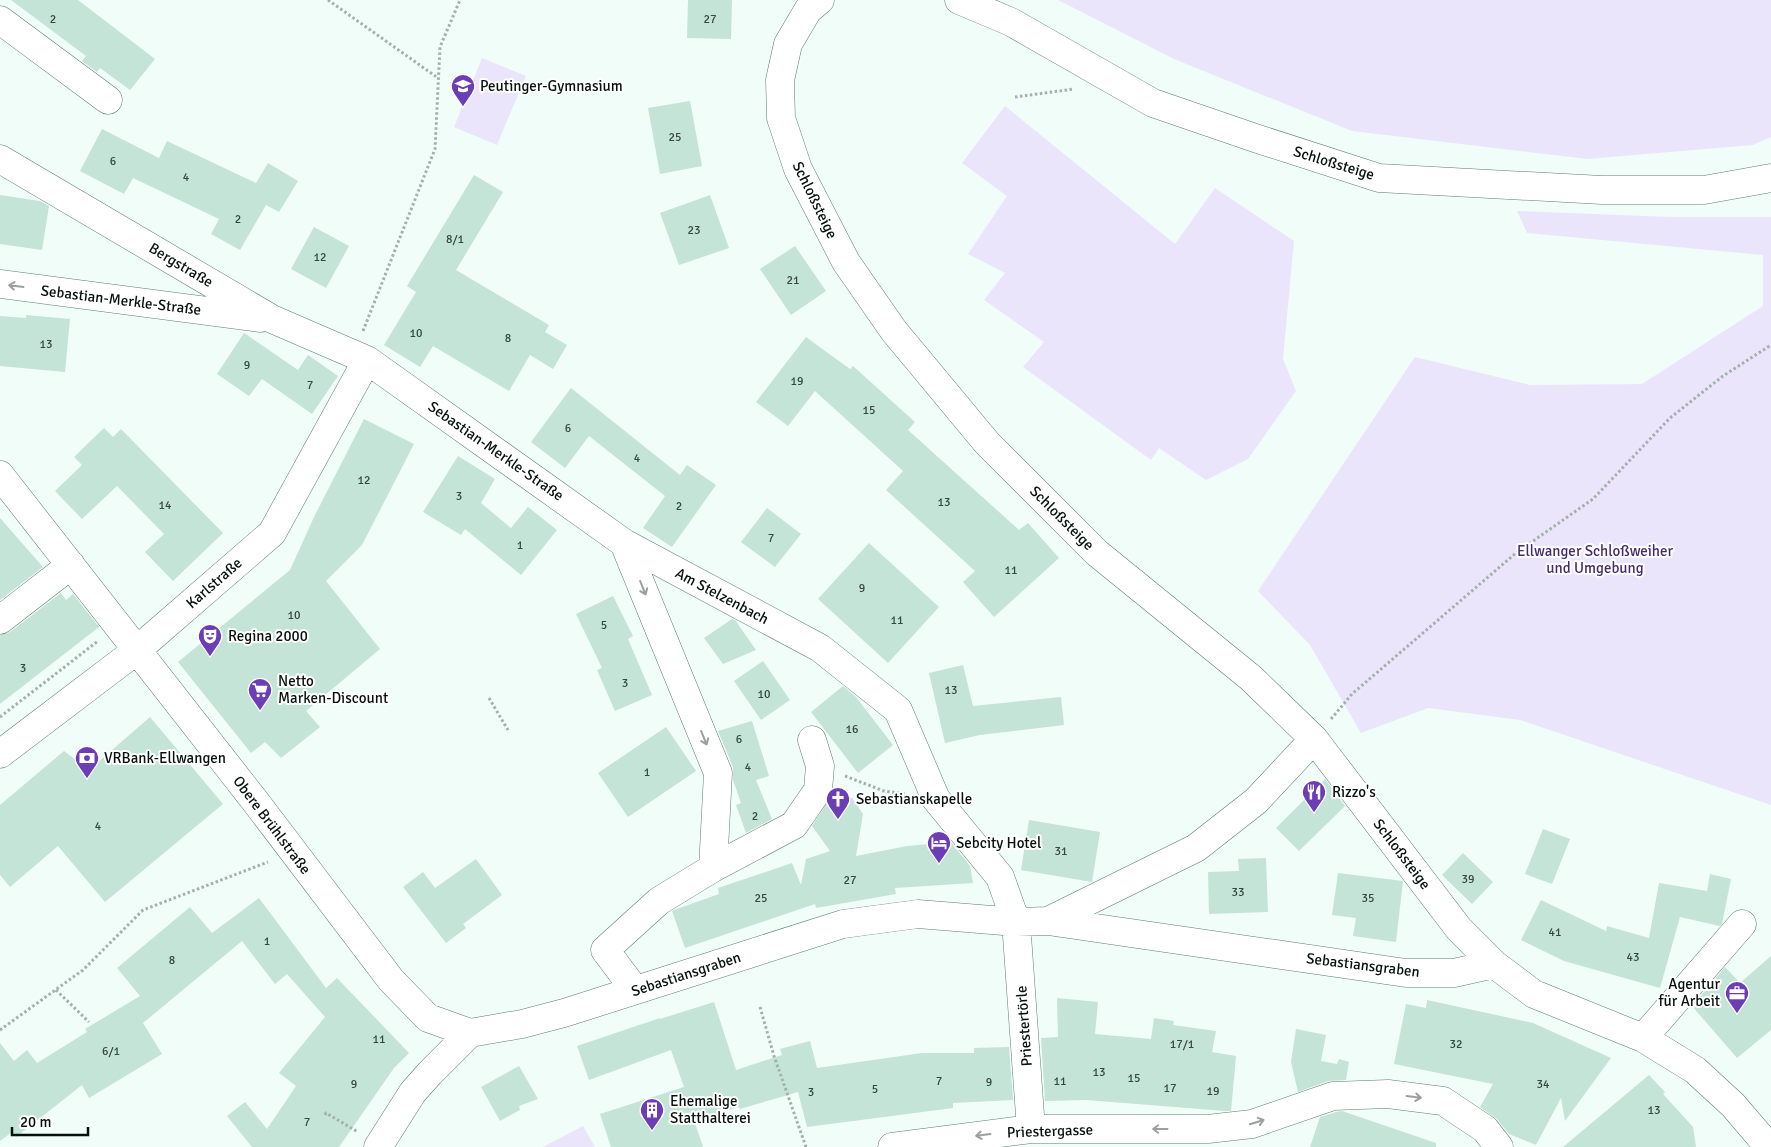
<svg xmlns="http://www.w3.org/2000/svg" width="1771" height="1147" font-family="Signika,sans-serif">
  <style>
    .green { fill: #ebe5fc }
    .building { fill: #c4e4d7 }
    .lines { fill: none; stroke-linecap: round; stroke-linejoin: round }
    .minor-casing { stroke: #5e7c71; stroke-width: 29 }
    .path { stroke: #a4b0ac; stroke-width: 3; stroke-dasharray: 2.5 2.5; stroke-linecap: butt }
    .minor { stroke: #fff; stroke-width: 28 }
    .oneway { stroke: #9ba09e }
    .labels { text-anchor: middle; stroke-width: 4; stroke-linejoin: round; paint-order: stroke }
    .number-label { font-size: 12px; fill: #364640 }
    .poi-label { font-size: 15px; fill: #06110d; stroke: #fff; text-anchor: start }
    .street-label { font-size: 15px; fill: #06110d; stroke: #fff }
    .park-label { font-size: 15px; fill: #432c6e; stroke: #fff }
  </style>
  <rect width="100%" height="100%" fill="#f0fdf8"/>
  <!-- green -->
  <path class="green" d="M1058 0H1771V137L1753 145 1587 159 1352 131 1174 59Z
    M482 58 526 76 497 145 454 127Z
    M1005 106 1175 244 1215 188 1294 241 1283 359 1296 391 1248 459 1206 480 1159 448 1151 460 1023 367 1044 342 984 300 1005 273 968 254 1007 196 962 163Z
    M1517 211 1670 217H1771V805L1520 720 1428 708 1361 733 1310 645 1258 591 1415 357 1530 385 1642 384 1763 306V255L1527 233Z
    M583 1126 595 1147H543Z"/>
  <!-- building -->
  <path class="building" d="M11 0H78L155 59 130 90 100 68 97 72 82 61 86 56Z
    M688 0H732L731 39 687 38Z
    M690 101 702 166 660 174 648 108Z
    M102 129 159 158 167 141 256 183 268 163 298 181 279 212 266 205 240 250 211 234 219 219 133 178 124 194 80 171Z
    M474 175 503 192 456 270 549 325 545 332 567 345 553 369 530 355 509 391 433 346 420 367 384 345 416 292 407 286Z
    M0 195 40 201 49 206 42 250 0 244Z
    M710 195 729 248 679 265 660 213Z
    M314 227 349 246 326 288 291 269Z
    M795 246 826 291 791 315 760 269Z
    M26 315 70 319 65 372 0 366V316L26 318Z
    M244 333 298 370 308 355 338 376 312 414 262 379 249 396 217 374Z
    M806 337 850 369 853 366 915 422 908 430 1019 530 1028 523 1059 558 994 617 963 582 975 571 886 490 903 471 815 391 788 426 756 402Z
    M571 388 680 475 687 465 716 485 672 547 643 528 665 496 589 436 565 468 531 442Z
    M364 419 414 444 362 545 326 581 380 649 306 711 320 727 281 758 265 742 251 753 178 662 290 570 314 517Z
    M104 428 113 437 121 429 223 533 173 581 145 552 164 534 117 486 82 519 55 491 82 465 74 457Z
    M458 456 495 479 481 503 511 528 528 507 557 530 521 575 465 529 461 535 423 512Z
    M767 508 801 534 775 567 741 542Z
    M0 518 43 567 0 600Z
    M869 543 939 607 888 663 818 599Z
    M61 593 66 600 73 594 99 627 0 704V635L10 632Z
    M613 596 633 636 628 639 652 695 615 711 597 670 602 668 576 614Z
    M732 619 735 620 756 650 723 664 704 638Z
    M763 661 790 700 761 720 734 681Z
    M963 665 973 706 1061 697 1064 725 980 735 945 743 929 673Z
    M843 686 856 697 893 745 858 773 811 712Z
    M150 717 223 804 105 902 58 846 10 887 0 875V805L64 751 89 770Z
    M752 721 769 776 756 780 772 819 746 833 736 805 741 803 733 780V767L718 731Z
    M666 727 696 771 628 817 598 773Z
    M1325 779 1345 806 1299 851 1276 828Z
    M832 795 852 798 863 814 856 856 907 846 951 842 970 866 973 883 895 888 896 894 816 908 815 904 685 948 672 911 674 910 719 894 718 888 792 863 801 885 806 859 830 851 812 826Z
    M1029 820 1100 832 1092 882 1021 870Z
    M1543 829 1570 839 1552 884 1525 874Z
    M1463 853 1493 882 1472 904 1442 875Z
    M1266 858 1268 912 1209 914 1208 872 1239 871 1238 859Z
    M476 859 502 895 463 924 466 928 446 943 403 887 423 872 435 888Z
    M1338 873 1403 881 1396 942 1353 936 1356 918 1332 915Z
    M1710 874 1731 879 1722 924 1720 926 1680 917 1660 988 1564 961 1521 940 1541 900 1606 931 1607 926 1649 938 1659 883 1707 891Z
    M259 898 326 988 337 978 409 1053 394 1068 339 1147H252L227 1116 245 1102 267 1129 296 1086 279 1073 325 1017 287 974 275 984 242 941 143 1023 162 1054 89 1098 82 1085 16 1137 12 1132 0 1141V1043L14 1061 27 1050 37 1063 87 1032 85 1029 140 996 117 968 190 907 212 933Z
    M1771 956V1030L1737 1058 1692 1006 1725 967 1740 983Z
    M1057 998 1098 1002 1095 1034 1151 1039 1154 1018 1174 1021 1173 1025 1216 1031 1212 1052 1236 1056 1231 1111H1225L1086 1100 1045 1101 1041 1038 1058 1037Z
    M1427 1000 1533 1023 1611 1058 1565 1121 1561 1098 1536 1145 1509 1134 1497 1119 1480 1107 1493 1084 1394 1064 1406 1004 1426 1008Z
    M714 1002 736 1070 782 1055 780 1049 810 1041 817 1068 922 1053H974V1048L1009 1047 1013 1100 953 1103V1108L807 1127 798 1092 740 1109 739 1107 694 1120 703 1147H611L600 1114 684 1087 671 1050 589 1080 577 1046 660 1018V1019Z
    M1296 1029 1326 1035 1321 1061 1337 1064 1339 1059 1349 1062 1346 1080 1328 1081 1298 1092 1291 1062Z
    M519 1066 538 1099 519 1106 520 1110 500 1121 481 1087Z
    M1649 1075 1665 1092 1663 1094 1693 1127 1696 1147H1563Z
    M1342 1111 1436 1143V1147H1310L1320 1117 1336 1112Z"/>
  <g class="lines">
    <!-- minor casing -->
    <g class="minor-casing">
      <path id="minor" d="M820 0 808 10 788 44 780 80 781 118 798 169 846 262 894 331 987 443 1097 553 1251 678 1314 739 1459 929 1494 964 1534 994 1643 1038 1695 1070 1733 1105 1769 1147
        M959 0 1011 22 1153 103 1255 138 1379 178 1602 190H1704L1771 178
        M0 20 108 100
        M0 159 272 319 367 360 624 543 820 648 898 710 936 799 1000 877 1016 922 1031 1129
        M0 284 261 318
        M0 475 255 801 391 980 428 1018 470 1033
        M624 543 718 773 713 868
        M0 620 71 565
        M0 754 137 650 272 533 367 360
        M1048 921 1196 848 1256 801 1314 739
        M635 990 605 950 659 901 713 868 794 825 818 790 820 766 812 740
        M1643 1038 1742 924
        M378 1147 413 1092 430 1073 470 1033 522 1024 564 1013 843 924 918 914 1016 922 1048 921 1406 973H1454L1494 964
        M892 1147 1031 1129H1208L1252 1124 1333 1096 1388 1094 1443 1101 1485 1129 1499 1147"/>
    </g>
    <!-- path -->
    <path class="path" d="M328 0 438 78
      M1015 97 1074 89
      M363 331 435 149 440 47 460 0
      M489 698 508 730
      M0 717 98 641
      M1331 719 1352 694 1516 553 1593 499 1670 418 1723 376 1771 345
      M845 776 884 791 906 794
      M56 990 89 1022
      M760 1007 774 1056 806 1147
      M0 1030 83 970 143 910 268 862
      M325 1115 326 1113 358 1132"/>
    <!-- minor -->
    <use href="#minor" class="minor"/>
  </g>
  <!-- one-way arrows -->
  <defs><path id="oneway-shaft" d="M-6 0H5M1.5-3L5.5 0L1.5 3" fill="none" stroke-width="1.6" stroke-linecap="round" stroke-linejoin="round" transform="scale(1.25)"/></defs>
  <g class="oneway">
    <use href="#oneway-shaft" transform="translate(16 286) rotate(-173)"/>
    <use href="#oneway-shaft" transform="translate(643 588) rotate(68)"/>
    <use href="#oneway-shaft" transform="translate(704 738) rotate(68)"/>
    <use href="#oneway-shaft" transform="translate(1414 1097) rotate(7)"/>
    <use href="#oneway-shaft" transform="translate(1257 1122) rotate(-17)"/>
    <use href="#oneway-shaft" transform="translate(1160 1129) rotate(180)"/>
    <use href="#oneway-shaft" transform="translate(983 1135) rotate(173)"/>
  </g>
  <!-- icons -->
  <defs>
    <g id="school-pin" transform="scale(1.25)"><path d="M0 17L-7.5 6A9.5 9.5 0 1 1 7.5 6Z" fill="#6c3eb6" stroke="#fff"/><path d="M0-5L7-2L0 1L-7-2ZM-4 1L0 2.5L4 1V4Q0 6-4 4Z" fill="#fff"/></g>
    <g id="theatre-pin" transform="scale(1.25)"><path d="M0 17L-7.5 6A9.5 9.5 0 1 1 7.5 6Z" fill="#6c3eb6" stroke="#fff"/><path d="M-5-5.5Q0-4 5-5.5V0Q5 5 0 6Q-5 5-5 0ZM-3.3-2.5H-1v1.5H-3.3ZM1-2.5H3.3v1.5H1ZM-2.8 1Q0 5.5 2.8 1Z" fill="#fff"/></g>
    <g id="supermarket-pin" transform="scale(1.25)"><path d="M0 17L-7.5 6A9.5 9.5 0 1 1 7.5 6Z" fill="#6c3eb6" stroke="#fff"/><path d="M-6-5.5h2.5l.6 2H6L4.5 2H-2.5L-4.4-4H-6ZM-1.5 3.2a1.3 1.3 0 1 0 .1 0ZM3 3.2a1.3 1.3 0 1 0 .1 0Z" fill="#fff"/></g>
    <g id="bank-pin" transform="scale(1.25)"><path d="M0 17L-7.5 6A9.5 9.5 0 1 1 7.5 6Z" fill="#6c3eb6" stroke="#fff"/><path d="M-6-4H6V4H-6ZM0-2.3a2.3 2.3 0 1 0 0 4.6a2.3 2.3 0 1 0 0-4.6Z" fill="#fff"/></g>
    <g id="restaurant-pin" transform="scale(1.25)"><path d="M0 17L-7.5 6A9.5 9.5 0 1 1 7.5 6Z" fill="#6c3eb6" stroke="#fff"/><path d="M-5-6h1v4h1v-4h1v4h1v-4h1v5L-1.5 .5V6h-2V.5L-5-1ZM5-6V6H3V1.5H1.5Q1.5-4 5-6Z" fill="#fff"/></g>
    <g id="church-pin" transform="scale(1.25)"><path d="M0 17L-7.5 6A9.5 9.5 0 1 1 7.5 6Z" fill="#6c3eb6" stroke="#fff"/><path d="M-1.2-6h2.4v3.5h3.3v2.4h-3.3V6h-2.4V-.1h-3.3v-2.4h3.3Z" fill="#fff"/></g>
    <g id="hotel-pin" transform="scale(1.25)"><path d="M0 17L-7.5 6A9.5 9.5 0 1 1 7.5 6Z" fill="#6c3eb6" stroke="#fff"/><path d="M-6-4.5h1.5V1H6V5H4.5V3h-9V5H-6ZM-4 0a1.8 1.8 0 1 1 3.6 0ZM.5 0V-2.5h3Q6-2.5 6 0Z" fill="#fff"/></g>
    <g id="office-pin" transform="scale(1.25)"><path d="M0 17L-7.5 6A9.5 9.5 0 1 1 7.5 6Z" fill="#6c3eb6" stroke="#fff"/><path d="M-6-3h4V-5.5h4V-3h4V5H-6ZM-1-4.5V-3h2v-1.5ZM-6 0V1H6V0Z" fill="#fff"/></g>
    <g id="building-pin" transform="scale(1.25)"><path d="M0 17L-7.5 6A9.5 9.5 0 1 1 7.5 6Z" fill="#6c3eb6" stroke="#fff"/><path d="M-4-6H4V6H1V3H-1V6H-4ZM-2.5-4.3h1.7v1.8h-1.7ZM.8-4.3h1.7v1.8H.8ZM-2.5-1h1.7V.8h-1.7ZM.8-1h1.7V.8H.8Z" fill="#fff"/></g>
  </defs>
  <g fill-rule="evenodd">
    <use href="#school-pin" x="463" y="86"/>
    <use href="#theatre-pin" x="210" y="636"/>
    <use href="#supermarket-pin" x="260" y="690"/>
    <use href="#bank-pin" x="87" y="758"/>
    <use href="#restaurant-pin" x="1314" y="792"/>
    <use href="#church-pin" x="838" y="799"/>
    <use href="#hotel-pin" x="939" y="843"/>
    <use href="#office-pin" x="1737" y="993"/>
    <use href="#building-pin" x="652" y="1110"/>
  </g>
  <g class="labels">
    <!-- number labels -->
    <g class="number-label">
      <text x="53" y="23">2</text>
      <text x="710" y="23">27</text>
      <text x="675" y="141">25</text>
      <text x="113" y="165">6</text>
      <text x="186" y="181">4</text>
      <text x="238" y="223">2</text>
      <text x="694" y="234">23</text>
      <text x="455" y="243">8/1</text>
      <text x="320" y="261">12</text>
      <text x="793" y="284">21</text>
      <text x="416" y="337">10</text>
      <text x="508" y="342">8</text>
      <text x="46" y="348">13</text>
      <text x="247" y="369">9</text>
      <text x="797" y="385">19</text>
      <text x="310" y="389">7</text>
      <text x="869" y="414">15</text>
      <text x="568" y="432">6</text>
      <text x="637" y="462">4</text>
      <text x="364" y="484">12</text>
      <text x="459" y="500">3</text>
      <text x="944" y="506">13</text>
      <text x="165" y="509">14</text>
      <text x="679" y="510">2</text>
      <text x="771" y="542">7</text>
      <text x="520" y="549">1</text>
      <text x="1011" y="574">11</text>
      <text x="862" y="592">9</text>
      <text x="294" y="619">10</text>
      <text x="897" y="624">11</text>
      <text x="604" y="629">5</text>
      <text x="23" y="672">3</text>
      <text x="625" y="687">3</text>
      <text x="951" y="694">13</text>
      <text x="764" y="698">10</text>
      <text x="852" y="733">16</text>
      <text x="739" y="743">6</text>
      <text x="748" y="771">4</text>
      <text x="647" y="776">1</text>
      <text x="755" y="820">2</text>
      <text x="98" y="830">4</text>
      <text x="1061" y="855">31</text>
      <text x="1468" y="883">39</text>
      <text x="850" y="884">27</text>
      <text x="1238" y="896">33</text>
      <text x="761" y="902">25</text>
      <text x="1368" y="902">35</text>
      <text x="1555" y="936">41</text>
      <text x="267" y="945">1</text>
      <text x="1633" y="961">43</text>
      <text x="172" y="964">8</text>
      <text x="379" y="1043">11</text>
      <text x="1182" y="1048">17/1</text>
      <text x="1456" y="1048">32</text>
      <text x="111" y="1055">6/1</text>
      <text x="1099" y="1076">13</text>
      <text x="1134" y="1082">15</text>
      <text x="939" y="1085">7</text>
      <text x="1060" y="1085">11</text>
      <text x="989" y="1086">9</text>
      <text x="354" y="1088">9</text>
      <text x="1543" y="1088">34</text>
      <text x="1170" y="1092">17</text>
      <text x="875" y="1093">5</text>
      <text x="1213" y="1095">19</text>
      <text x="811" y="1096">3</text>
      <text x="1654" y="1114">13</text>
      <text x="307" y="1126">7</text>
    </g>
    <!-- poi labels -->
    <g class="poi-label">
      <text x="480" y="91">Peutinger-Gymnasium</text>
      <text x="228" y="641">Regina 2000</text>
      <text x="278" y="686">Netto<tspan x="278" dy="17">Marken-Discount</tspan></text>
      <text x="104" y="763">VRBank-Ellwangen</text>
      <text x="1332" y="797">Rizzo's</text>
      <text x="856" y="804">Sebastianskapelle</text>
      <text x="956" y="848">Sebcity Hotel</text>
      <text x="1720" y="989" text-anchor="end">Agentur<tspan x="1720" dy="17">für Arbeit</tspan></text>
      <text x="670" y="1106">Ehemalige<tspan x="670" dy="17">Statthalterei</tspan></text>
    </g>
    <!-- street labels -->
    <g class="street-label">
      <text transform="translate(1334 163) rotate(17)" y="5">Schloßsteige</text>
      <text transform="translate(815 200) rotate(64)" y="5">Schloßsteige</text>
      <text transform="translate(181 265) rotate(31)" y="5">Bergstraße</text>
      <text transform="translate(121 300) rotate(7)" y="5">Sebastian-Merkle-Straße</text>
      <text transform="translate(496 451) rotate(35)" y="5">Sebastian-Merkle-Straße</text>
      <text transform="translate(1062 518) rotate(45)" y="5">Schloßsteige</text>
      <text transform="translate(214 583) rotate(-41)" y="5">Karlstraße</text>
      <text transform="translate(722 596) rotate(28)" y="5">Am Stelzenbach</text>
      <text transform="translate(272 825) rotate(53)" y="5">Obere Brühlstraße</text>
      <text transform="translate(1402 854) rotate(53)" y="5">Schloßsteige</text>
      <text transform="translate(1363 965) rotate(7)" y="5">Sebastiansgraben</text>
      <text transform="translate(686 974) rotate(-18)" y="5">Sebastiansgraben</text>
      <text transform="translate(1024 1026) rotate(-94)" y="5">Priestertörle</text>
      <text transform="translate(1050 1131) rotate(-2)" y="5">Priestergasse</text>
    </g>
    <!-- park labels -->
    <g class="park-label">
      <text x="1595" y="556">Ellwanger Schloßweiher<tspan x="1595" dy="17">und Umgebung</tspan></text>
    </g>
  </g>
  <!-- scale -->
  <path d="M12 1127v8h76v-8" fill="none" stroke="#06110d" stroke-width="2.5"/>
  <text x="20" y="1127" font-size="15" fill="#06110d" stroke="#ffffff" stroke-width="4" paint-order="stroke">20 m</text>
</svg>
